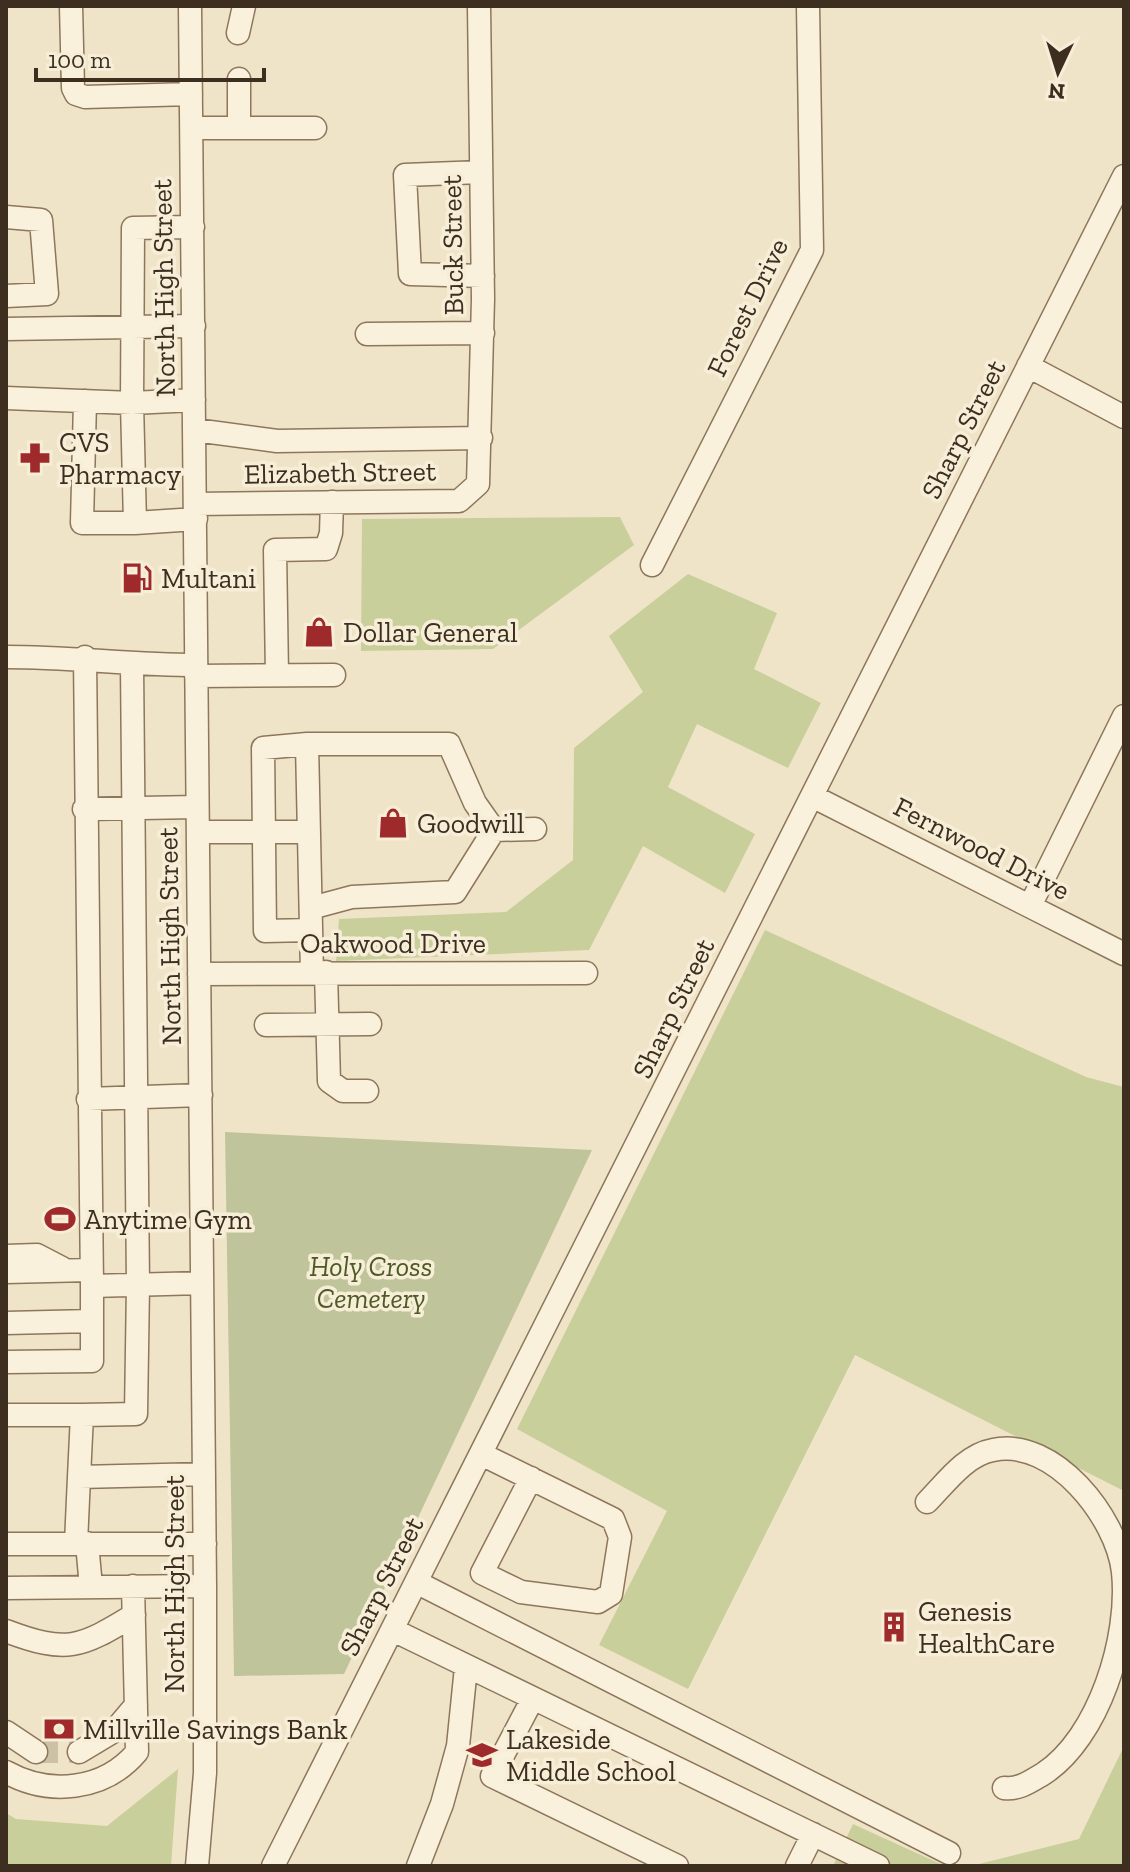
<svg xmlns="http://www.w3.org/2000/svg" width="1130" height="1872" font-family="'Zilla Slab',serif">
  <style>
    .green { fill: #c9cf9b }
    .cemetery { fill: #bfc49a }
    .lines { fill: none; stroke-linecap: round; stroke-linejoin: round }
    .minor-tunnel { stroke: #ccc0a6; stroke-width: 22; stroke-dasharray: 22 11; stroke-linecap: butt }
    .minor-casing { stroke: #8d765c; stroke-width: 25 }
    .minor { stroke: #faf1dc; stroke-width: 22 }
    .labels { text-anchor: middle; stroke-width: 7; stroke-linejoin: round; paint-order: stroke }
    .street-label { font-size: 28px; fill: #3d2e20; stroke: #f7eed8 }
    .poi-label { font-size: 28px; fill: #3d2e20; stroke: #f7eed8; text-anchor: start }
    .park-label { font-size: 28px; font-style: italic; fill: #4d5a26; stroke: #f7eed8 }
  </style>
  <rect width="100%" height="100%" fill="#f0e4c8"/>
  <!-- green -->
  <path class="green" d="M620 517 634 545 493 649 361 651 362 519Z
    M688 574 777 613 754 669 821 703 788 768 697 724 668 787 755 834 725 893 643 846 589 950 336 961 339 919 506 912 573 860 574 748 643 692 609 636Z
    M765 930 1086 1077 1124 1087V1491L855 1355 688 1689 599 1645 667 1511 517 1429Z
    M1124 1746V1866H971L1079 1839Z
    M178 1769 171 1866H6V1813L16 1819 107 1826Z
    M853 1824 945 1866H833Z"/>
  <!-- cemetery -->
  <path class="cemetery" d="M225 1132 592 1150 344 1674 234 1676Z"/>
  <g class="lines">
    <!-- minor-tunnel -->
    <path class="minor-tunnel" d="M36 1752H79"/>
    <!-- minor casing -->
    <g class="minor-casing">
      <path id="minor" d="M71 6 73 88 76 94 85 97 191 94
        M190 6 205 1586V1773L197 1866
        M238 33 244 6
        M239 79V128H315
        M192 128H239
        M481 172 405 175 410 274 483 276
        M6 217 41 220 47 294 6 296
        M6 329 194 326
        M367 334 483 333
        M1028 366 1124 417
        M6 398 132 403 133 228 193 227
        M85 401 82 523H135L132 403 194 400
        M195 430 277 441 481 438
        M195 504 459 501 478 484 483 299 479 6
        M135 523 196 519
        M652 565 812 250 808 6
        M6 657C70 657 133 665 196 665
        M85 657 92 1286
        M277 675 275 550 326 549 331 533 332 502
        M196 676 334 675
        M307 744 263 748 265 931 311 930
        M812 796 1124 954
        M84 809 197 807
        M494 830 535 829
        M198 832H309
        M1030 906 1124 716
        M311 908 352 897 455 892 494 830 475 803 449 744H307L312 973
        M326 972 329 1081 343 1091H367
        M199 974 586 973
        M266 1025 370 1024
        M88 1099 201 1095
        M6 1256 37 1255 62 1268
        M6 1272 90 1270
        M6 1323 92 1321
        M6 1362 92 1361V1286L202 1283
        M6 1415H82L79 1477
        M82 1415 136 1414 138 1285 132 665
        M481 1454 613 1519 620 1537 611 1594 598 1602 521 1592 482 1573 531 1478
        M927 1502C945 1484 965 1455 993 1450 1054 1437 1117 1518 1123 1572 1130 1637 1099 1738 1043 1774 1031 1781 1019 1790 1004 1788
        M76 1543 79 1477 204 1474
        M87 1543 91 1587
        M6 1544H205
        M416 1582 949 1853
        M6 1588 205 1586
        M393 1630 878 1866
        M6 1631C67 1654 80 1648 134 1615
        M532 1700 492 1776 677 1866
        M6 1732 36 1752
        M79 1752 114 1731 136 1705
        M6 1772C49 1796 104 1791 137 1752L133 1586
        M273 1866 1124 176
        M418 1866 442 1804 458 1746 466 1667
        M797 1866 813 1834"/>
    </g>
    <!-- minor -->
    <use href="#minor" class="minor"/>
  </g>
  <!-- icons -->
  <defs>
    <g id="pharmacy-bare" transform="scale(2.4)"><path d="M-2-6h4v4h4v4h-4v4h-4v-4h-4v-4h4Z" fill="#9e2a2b" stroke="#f7eed8" stroke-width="2.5" paint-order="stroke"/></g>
    <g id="fuel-bare" transform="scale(2.4)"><path d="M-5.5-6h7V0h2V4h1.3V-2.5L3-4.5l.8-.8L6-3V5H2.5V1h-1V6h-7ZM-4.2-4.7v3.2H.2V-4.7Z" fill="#9e2a2b" stroke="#f7eed8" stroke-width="2.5" paint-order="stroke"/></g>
    <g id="shop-bare" transform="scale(2.4)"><path d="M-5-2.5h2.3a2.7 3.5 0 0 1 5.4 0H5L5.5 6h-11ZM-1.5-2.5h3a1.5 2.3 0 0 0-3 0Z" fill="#9e2a2b" stroke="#f7eed8" stroke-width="2.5" paint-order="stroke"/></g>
    <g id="stadium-bare" transform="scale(2.4)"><path d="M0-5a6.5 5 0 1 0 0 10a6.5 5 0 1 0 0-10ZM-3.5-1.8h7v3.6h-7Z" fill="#9e2a2b" stroke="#f7eed8" stroke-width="2.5" paint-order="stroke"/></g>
    <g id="building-bare" transform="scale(2.4)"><path d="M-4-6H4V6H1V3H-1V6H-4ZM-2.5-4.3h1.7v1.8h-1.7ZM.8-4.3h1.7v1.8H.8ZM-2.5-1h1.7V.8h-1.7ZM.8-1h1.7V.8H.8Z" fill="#9e2a2b" stroke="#f7eed8" stroke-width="2.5" paint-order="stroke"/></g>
    <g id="bank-bare" transform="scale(2.4)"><path d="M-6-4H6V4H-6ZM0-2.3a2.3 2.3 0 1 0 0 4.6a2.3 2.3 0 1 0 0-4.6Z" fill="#9e2a2b" stroke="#f7eed8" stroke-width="2.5" paint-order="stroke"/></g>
    <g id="school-bare" transform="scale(2.4)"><path d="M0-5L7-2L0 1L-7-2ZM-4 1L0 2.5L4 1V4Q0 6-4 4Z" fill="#9e2a2b" stroke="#f7eed8" stroke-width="2.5" paint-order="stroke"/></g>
  </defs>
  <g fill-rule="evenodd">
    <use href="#pharmacy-bare" x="35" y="458"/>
    <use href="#fuel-bare" x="137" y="578"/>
    <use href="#shop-bare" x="319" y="632"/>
    <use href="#shop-bare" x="393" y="823"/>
    <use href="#stadium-bare" x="60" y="1219"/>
    <use href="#building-bare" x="894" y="1627"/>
    <use href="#bank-bare" x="59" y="1729"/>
    <use href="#school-bare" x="482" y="1755"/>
  </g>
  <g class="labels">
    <!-- street labels -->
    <g class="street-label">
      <text transform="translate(452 245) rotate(-91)" y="10">Buck Street</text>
      <text transform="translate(163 288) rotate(-91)" y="10">North High Street</text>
      <text transform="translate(747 307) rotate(-64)" y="10">Forest Drive</text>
      <text transform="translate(963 429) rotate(-63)" y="10">Sharp Street</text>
      <text transform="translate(340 472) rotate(-1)" y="10">Elizabeth Street</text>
      <text transform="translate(982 848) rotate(27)" y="10">Fernwood Drive</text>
      <text transform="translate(169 936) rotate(-91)" y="10">North High Street</text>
      <text x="393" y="953">Oakwood Drive</text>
      <text transform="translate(673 1008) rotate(-64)" y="10">Sharp Street</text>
      <text transform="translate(174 1584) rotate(-90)" y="10">North High Street</text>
      <text transform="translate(381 1586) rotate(-63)" y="10">Sharp Street</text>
    </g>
    <!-- poi labels -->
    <g class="poi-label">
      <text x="59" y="452">CVS<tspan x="59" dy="32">Pharmacy</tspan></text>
      <text x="161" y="588">Multani</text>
      <text x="343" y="642">Dollar General</text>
      <text x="417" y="833">Goodwill</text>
      <text x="84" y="1229">Anytime Gym</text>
      <text x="918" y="1621">Genesis<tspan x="918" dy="32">HealthCare</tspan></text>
      <text x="83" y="1739">Millville Savings Bank</text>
      <text x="506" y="1749">Lakeside<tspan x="506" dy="32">Middle School</tspan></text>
    </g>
    <!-- park labels -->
    <g class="park-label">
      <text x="371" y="1276">Holy Cross<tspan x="371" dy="32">Cemetery</tspan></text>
    </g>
  </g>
  <!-- border -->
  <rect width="1130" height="1872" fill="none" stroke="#3d2e20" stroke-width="16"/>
  <!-- north arrow -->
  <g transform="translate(1058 72) rotate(184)" stroke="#f7eed8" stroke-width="6" paint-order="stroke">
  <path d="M0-6L14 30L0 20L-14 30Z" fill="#3d2e20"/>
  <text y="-12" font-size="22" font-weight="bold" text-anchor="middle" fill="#3d2e20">N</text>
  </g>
  <!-- scale -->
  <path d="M36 68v12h228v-12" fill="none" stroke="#3d2e20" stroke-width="4"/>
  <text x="48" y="68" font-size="24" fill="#3d2e20" stroke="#f7eed8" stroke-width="6" paint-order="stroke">100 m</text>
</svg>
